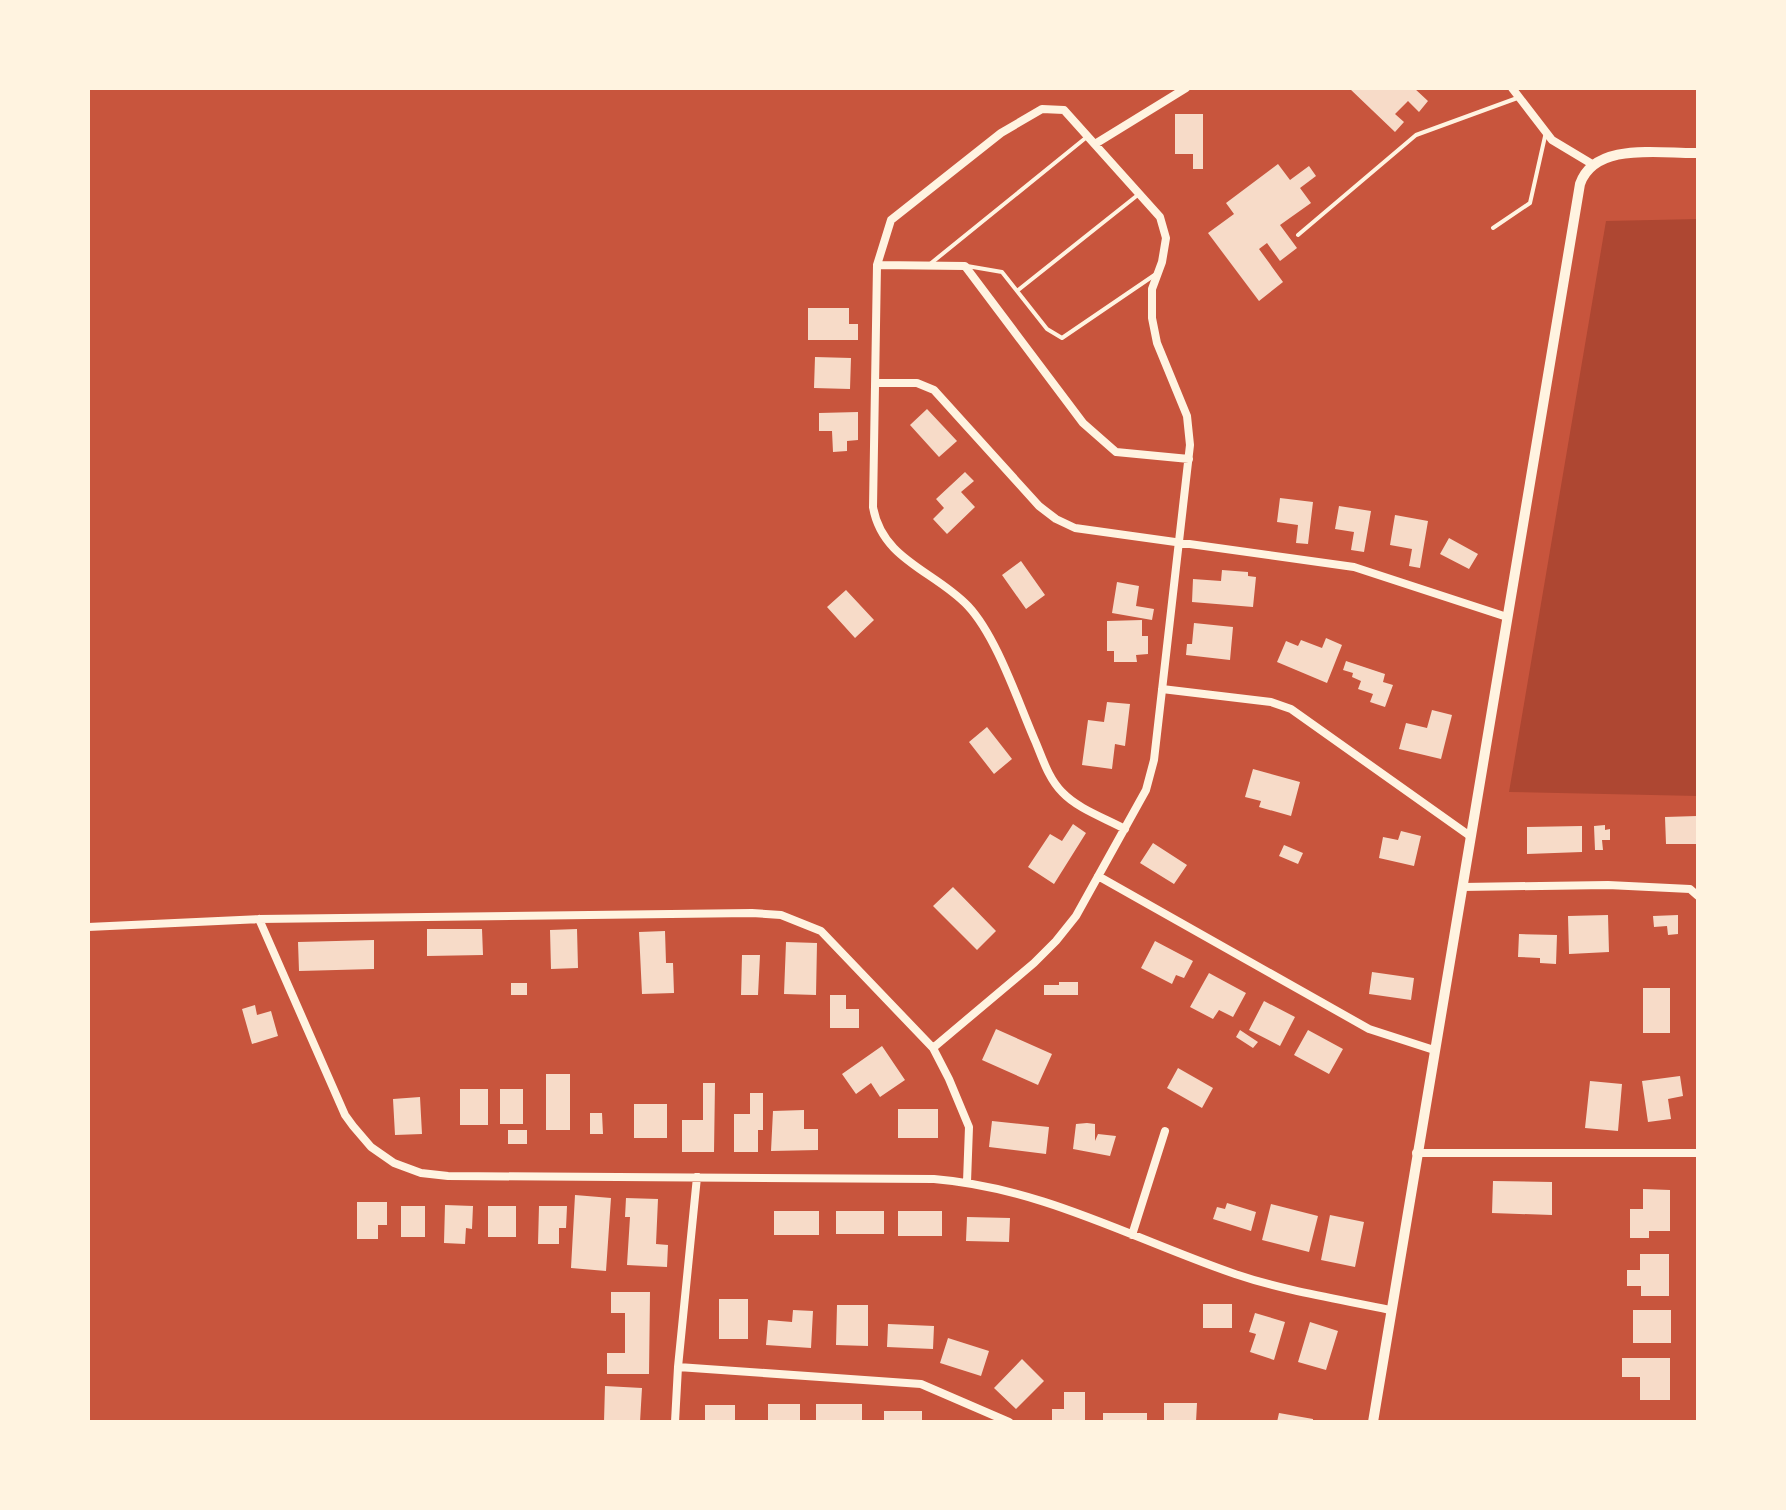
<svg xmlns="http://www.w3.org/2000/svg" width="1786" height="1510" font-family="Helvetica,sans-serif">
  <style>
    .green { fill: #ae4732 }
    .building { fill: #f7dbc8 }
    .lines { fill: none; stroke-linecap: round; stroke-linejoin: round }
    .service { stroke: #fff3e0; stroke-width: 4 }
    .minor { stroke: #fff3e0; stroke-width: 8 }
    .tertiary { stroke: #fff3e0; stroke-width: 10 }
  </style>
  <rect width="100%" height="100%" fill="#c8553d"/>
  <!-- green -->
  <path class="green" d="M1698 219V796L1509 792 1606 221Z"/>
  <!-- building -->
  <path class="building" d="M1349 88H1414L1428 101 1419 112 1408 101 1395 114 1404 122 1395 132Z
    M1175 114H1203V169H1193V154H1175Z
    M1278 164 1290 180 1309 166 1316 176 1300 188 1311 203 1280 225 1297 248 1280 261 1267 243 1259 249 1283 282 1259 301 1208 233 1234 214 1226 203Z
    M808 308H849V324H858V340H808Z
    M815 357 851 358 850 389 814 388Z
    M927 409 957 441 939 457 910 425Z
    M858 412V440L847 441V451L833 452 832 431H819V413Z
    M965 472 974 481 961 492 975 507 947 534 933 519 944 508 936 499Z
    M1280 498 1313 502 1308 544 1296 543 1298 525 1277 522Z
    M1339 506 1371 511 1364 552 1351 550 1354 532 1335 529Z
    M1395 515 1428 521 1420 568 1409 566 1412 549 1390 545Z
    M1449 538 1478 554 1469 569 1440 554Z
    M1021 561 1045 595 1026 609 1002 575Z
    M1222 570 1248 572V576L1256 577 1253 607 1192 602 1193 579 1221 581Z
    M1117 582 1139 586 1136 606 1154 609 1152 620 1112 613Z
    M846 590 874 620 855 638 827 607Z
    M1142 620V636H1148V654L1136 655 1137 662H1114V651H1107V621Z
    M1194 623 1233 627 1230 660 1186 655 1187 644H1192Z
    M1326 638 1342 645 1327 683 1277 662 1286 641 1298 646 1301 640 1322 648Z
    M1346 661 1385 674 1383 682 1393 685 1385 707 1370 702 1373 694 1358 689 1361 681 1352 677 1353 673 1343 670Z
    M1107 702 1130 704 1125 746 1115 744 1112 769 1082 765 1088 720 1104 722Z
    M1432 710 1452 715 1441 759 1399 749 1406 723 1427 728Z
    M987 727 1012 759 994 774 969 742Z
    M1253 769 1300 782 1291 816 1259 807 1261 801 1245 797Z
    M1697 816V844H1666L1665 817Z
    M1073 824 1086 833 1054 884 1028 867 1050 834 1062 841Z
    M1605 825V830L1610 829V840H1602L1603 850H1595L1594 826Z
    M1582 826V852L1527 854V827Z
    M1401 831 1421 836 1414 866 1379 858 1383 837 1398 840Z
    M1153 843 1187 865 1174 884 1140 863Z
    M1284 845 1303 853 1298 864 1279 856Z
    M953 887 996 931 977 950 933 906Z
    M1608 915 1609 952 1569 954 1568 916Z
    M1678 915V934L1668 935 1667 926 1654 927 1653 916Z
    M427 929H482L483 955 427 956Z
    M577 929 578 968 551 969 550 930Z
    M665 931 666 963H673L674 993 642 994 639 932Z
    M1519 934 1557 935 1556 964 1540 963V958L1518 957Z
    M374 940V969L299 971 298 942Z
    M1155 941 1193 961 1184 978 1176 975 1172 984 1141 968Z
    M786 942 817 943 816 995 784 994Z
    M742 955H760L758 995H741Z
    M1372 972 1414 978 1411 1000 1369 994Z
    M1209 973 1246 993 1233 1017 1219 1010 1213 1019 1190 1007Z
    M1059 982H1078V995H1044V985H1059Z
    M511 983H527V995H511Z
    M1643 988H1670V1033H1643Z
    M830 995H846V1009H859V1028H830Z
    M1264 1001 1295 1017 1280 1046 1249 1030Z
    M255 1005 257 1015 271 1011 278 1036 252 1044 242 1009Z
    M996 1029 1052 1054 1038 1085 982 1060Z
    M1240 1030 1258 1042 1253 1048 1236 1037Z
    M1308 1030 1343 1049 1329 1074 1294 1055Z
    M882 1046 905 1080 880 1097 871 1083 856 1094 842 1074Z
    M1178 1068 1213 1088 1202 1108 1167 1088Z
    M546 1074H570V1130H546Z
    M1680 1076 1683 1096 1668 1099 1671 1119 1648 1122 1642 1081Z
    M1590 1081 1622 1084 1618 1131 1585 1128Z
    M703 1083H715L714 1152H682V1120H703Z
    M460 1089H488V1125H460Z
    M500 1089H523V1124H500Z
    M750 1093H763V1130H758V1152H734V1114H750Z
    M420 1097 422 1134 395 1135 393 1099Z
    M634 1104H667V1138H634Z
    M898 1109H938V1138H898Z
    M804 1110V1129H818V1150L771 1151 773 1111Z
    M590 1113H602L603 1134H590Z
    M992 1121 1049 1127 1046 1154 989 1147Z
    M1087 1123 1095 1124V1141L1098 1134 1116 1136 1110 1156 1073 1149 1076 1124Z
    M508 1130H527V1144H508Z
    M1493 1181 1552 1182V1215L1492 1213Z
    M1643 1189 1670 1190V1231H1649V1238H1630V1209H1643Z
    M575 1195 611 1198 606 1271 571 1268Z
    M626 1198 658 1199 656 1244 668 1245 667 1267 627 1265 630 1217H625Z
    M357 1202H387V1225H378V1239H357Z
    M1227 1203 1256 1212 1251 1231 1213 1219 1217 1207 1225 1209Z
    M1271 1204 1318 1216 1309 1252 1262 1240Z
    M445 1205 473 1206 472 1229 466 1228 465 1244 444 1243Z
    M401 1206H425V1237H401Z
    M488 1206H516V1237H488Z
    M539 1206H567L566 1228H559V1244H538Z
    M774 1211H819V1235H774Z
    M836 1211H884V1234H836Z
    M898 1211H942V1236H898Z
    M1330 1215 1364 1222 1355 1267 1321 1260Z
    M967 1217 1010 1218 1009 1242 966 1241Z
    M1640 1254H1669V1296H1641V1286H1627V1270H1640Z
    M611 1292H650L649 1374H607V1353H625V1313H611Z
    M719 1299H748V1339H719Z
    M1203 1304H1232V1328H1203Z
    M837 1305H868V1346L836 1345Z
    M793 1310 813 1311 811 1348 766 1345 768 1320 792 1322Z
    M1633 1310H1671V1343H1633Z
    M1255 1313 1285 1322 1274 1360 1250 1352 1256 1334 1249 1332Z
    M1310 1322 1338 1331 1326 1370 1298 1362Z
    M888 1324 934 1326 933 1349 887 1347Z
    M948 1338 989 1351 981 1376 940 1363Z
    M1622 1358H1670V1400H1640V1377H1622Z
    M1022 1359 1044 1381 1016 1409 994 1388Z
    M605 1386 642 1388 640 1422H604Z
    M1064 1392H1085V1422H1052V1409H1064Z
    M1164 1403H1197L1196 1422H1164Z
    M768 1404H800V1422H768Z
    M816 1404H862V1422H816Z
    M705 1405H735V1422H705Z
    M884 1411H922V1422H884Z
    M1103 1413H1147V1422H1103Z
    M1279 1413 1313 1419V1422H1277Z"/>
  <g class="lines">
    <!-- service -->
    <path class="service" d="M1493 228 1530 203 1546 132
      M1298 235 1416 135 1520 97
      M930 264 1088 136
      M967 266 1002 272 1047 329 1062 338 1156 274
      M1017 291 1139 194"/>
    <!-- minor -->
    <path class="minor" d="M1512 88 1552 140 1592 164
      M1095 144 1186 88
      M877 265 965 266 1083 423 1116 452 1189 459
      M877 383H917L934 390 1039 506 1056 519 1075 528 1354 567 1507 617
      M1162 689 1271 702 1291 709 1470 836
      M1098 876 1369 1029 1434 1050
      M1462 887 1608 885 1690 889 1698 896
      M259 919 345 1115 353 1126 371 1147 394 1163 421 1173 448 1176 934 1179C1043 1188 1133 1239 1235 1274 1285 1291 1338 1299 1390 1310
      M88 927 259 919 752 913 781 915 821 931 933 1048 949 1079 969 1127 967 1182
      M933 1048 1034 963 1056 941 1076 916 1146 790 1154 760 1190 445 1187 416 1157 343 1152 318V289L1162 262 1166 238 1160 217 1064 110 1042 109 1001 133 891 220 877 265 873 507C882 560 935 571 968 606 997 637 1018 702 1036 743 1043 760 1049 779 1062 792 1078 809 1105 818 1125 829
      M1416 1153H1698
      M1132 1235 1165 1131
      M678 1367 921 1384 1009 1422
      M675 1422 678 1367 697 1177"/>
    <!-- tertiary -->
    <path class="tertiary" d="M1373 1422 1580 184C1595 141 1661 154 1698 153"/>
  </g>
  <!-- border -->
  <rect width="1786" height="1510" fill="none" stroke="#fff3e0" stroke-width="180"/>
</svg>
